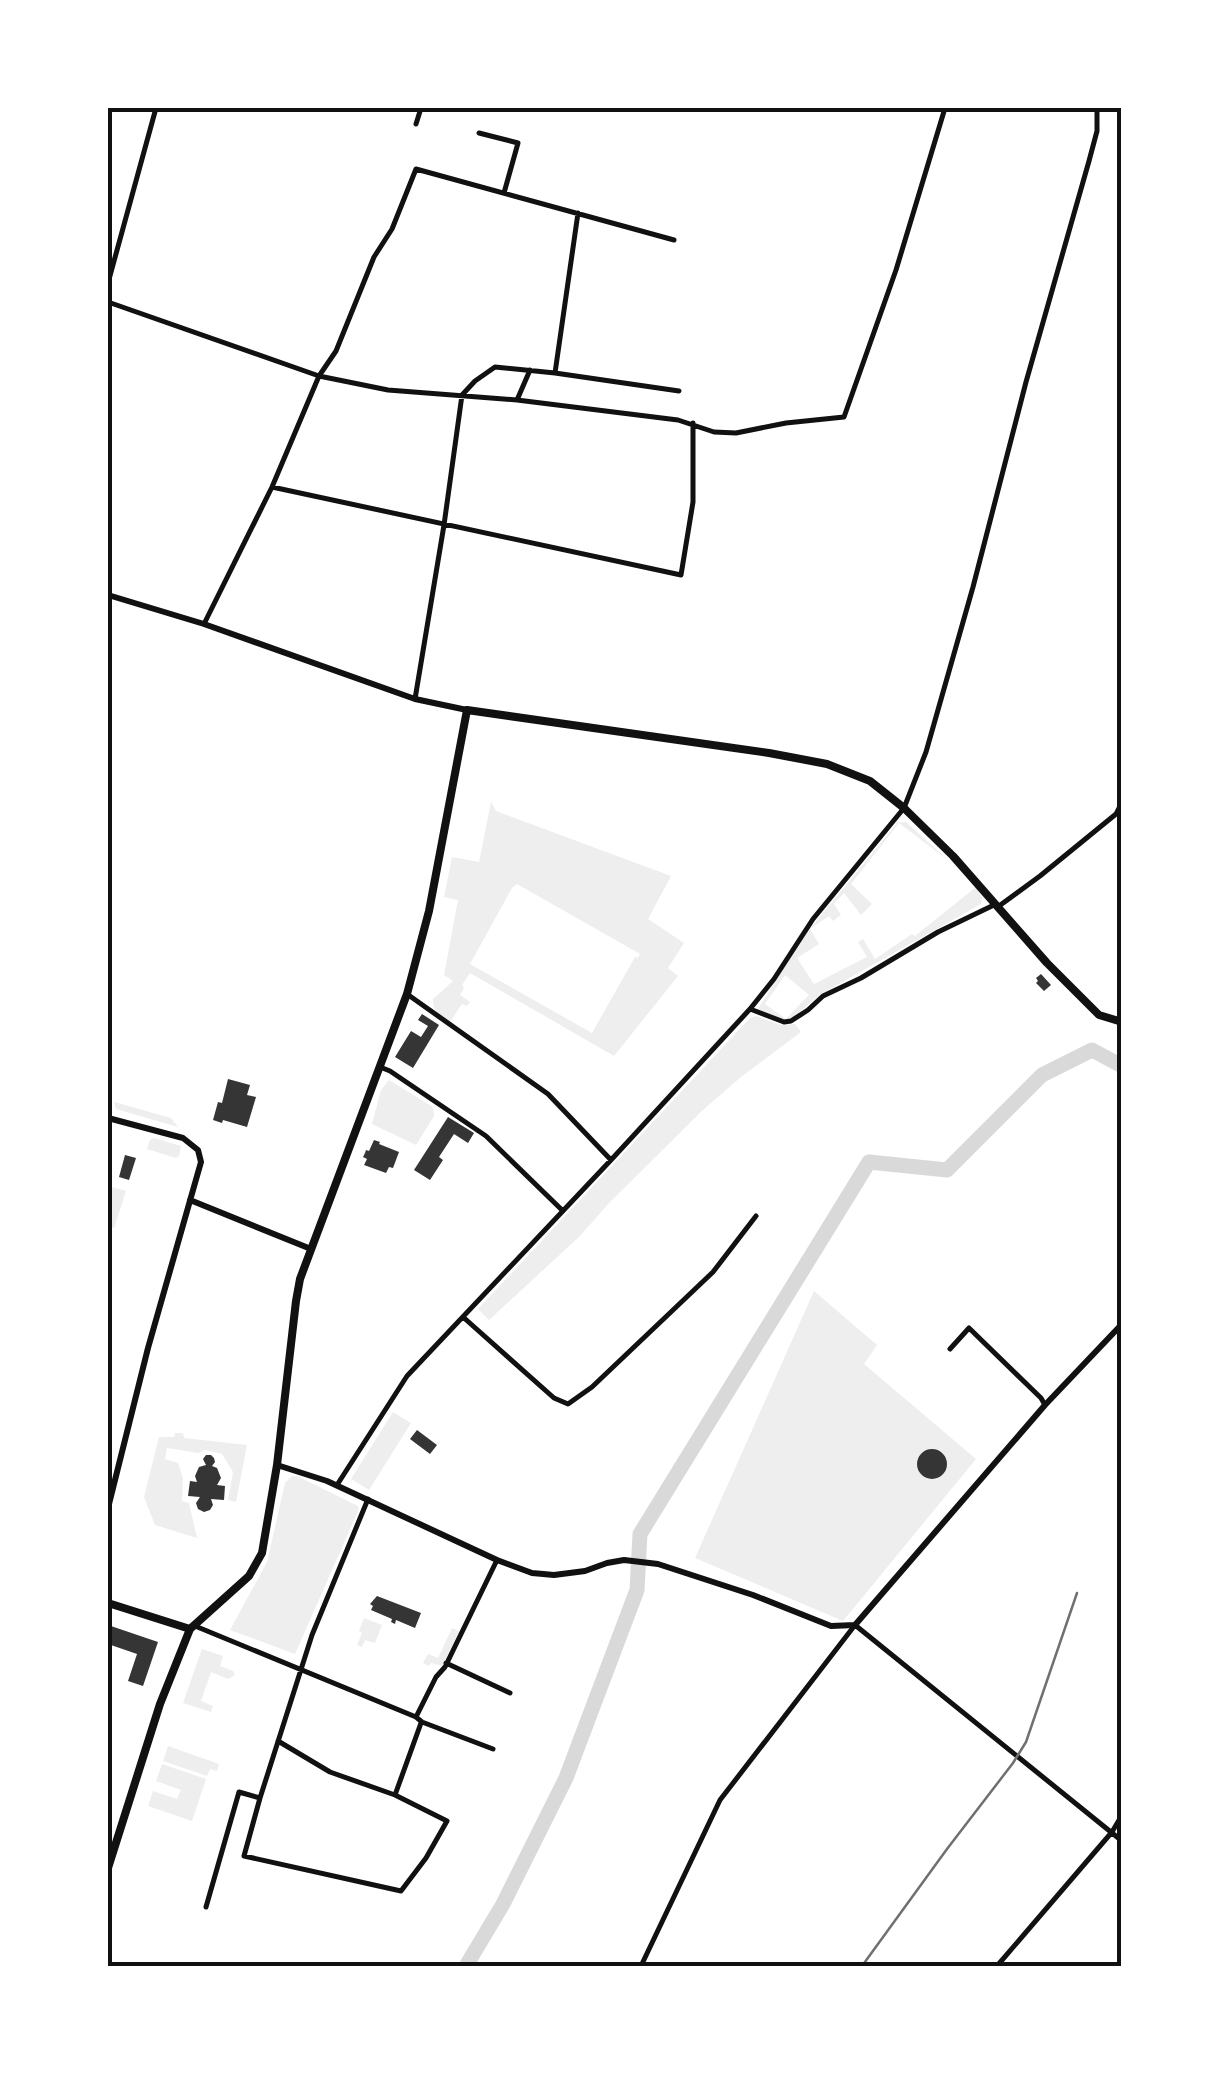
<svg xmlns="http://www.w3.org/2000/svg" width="1229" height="2074" font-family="Literata,serif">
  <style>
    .green { fill: #eee; fill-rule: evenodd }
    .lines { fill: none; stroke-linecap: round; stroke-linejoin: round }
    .river { stroke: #d9d9d9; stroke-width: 15 }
    .building { fill: #353535 }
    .minor { stroke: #111; stroke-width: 5 }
    .tertiary { stroke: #111; stroke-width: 6 }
    .secondary { stroke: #111; stroke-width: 8 }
    .primary { stroke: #111; stroke-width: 8 }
    .rail { stroke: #707070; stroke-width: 2.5 }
    .neatline { fill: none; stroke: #111; stroke-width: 4 }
  </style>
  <rect width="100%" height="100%" fill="#fff"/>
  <!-- green -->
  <path class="green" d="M491 802 496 811 671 876 648 919 684 943 668 968 678 976 614 1056 470 973 462 985 464 988 460 995 470 1002 467 1006 462 1004 450 1022C441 1015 432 1011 433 999L453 981 444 975 458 900 444 897 452 857 479 862ZM517 884 640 954 638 958 635 957 592 1033 470 964 512 888Z
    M898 822H906L949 861 899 823 851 884 872 904 861 915 844 893 834 904 841 915 833 921 829 916 810 929 819 944 797 958 814 984 867 957 858 942 863 939 875 959 912 934 915 936 976 887 982 897 981 904 821 994 791 1019 786 1020 757 1010 809 930ZM785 975 809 995 786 1019 765 1004Z
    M756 1016 781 1025 795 1024 801 1032 741 1077 704 1109 609 1203 580 1236 489 1320 478 1309 750 1018Z
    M389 1080 433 1107 434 1116 416 1145 372 1124 381 1090Z
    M114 1102 171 1118 178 1127 116 1109Z
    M154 1138 181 1146 179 1156 176 1158 147 1149 150 1140Z
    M108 1186 126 1191 114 1228 108 1226Z
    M814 1291 877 1345 864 1364 976 1459 843 1621 695 1558Z
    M393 1412 411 1423 369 1490 351 1479Z
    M175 1433H183L184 1438 247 1445 236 1502 228 1500 233 1472 222 1454 205 1450 198 1453 167 1448 165 1459 178 1463 183 1478 182 1501 189 1503 197 1538 155 1525 144 1497 159 1437H174Z
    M292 1476H297L358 1506 359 1509 295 1654 230 1630 267 1562 285 1483Z
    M364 1618 382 1625 375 1643 365 1640 362 1647 357 1645 362 1633 359 1631Z
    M452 1628 459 1631 442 1666 431 1663 429 1666 423 1663 428 1654 438 1658Z
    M202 1649 223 1656 220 1666 233 1671 235 1675 228 1679 211 1672 201 1701 213 1706 211 1712 183 1703Z
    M168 1746 219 1764 217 1771 210 1769 207 1776 163 1761Z
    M162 1764 206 1779 192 1821 148 1806 153 1791 177 1799 181 1790 156 1781Z"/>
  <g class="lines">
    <!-- river -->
    <path class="river" d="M466 1966 503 1904 566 1778 637 1590 640 1534 869 1162 947 1170 1042 1075 1092 1050 1122 1066"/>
  </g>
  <!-- building -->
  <path class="building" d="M1041 974 1051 985 1044 991 1036 983 1038 981 1036 978Z
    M422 1014 439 1025 413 1068 395 1057 411 1031 421 1037 428 1026 418 1020Z
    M228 1079 250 1085 247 1095 256 1097 247 1127 223 1120 222 1123 213 1120 218 1102 222 1103Z
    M448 1117 474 1133 468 1143 454 1134 439 1157 443 1160 430 1180 414 1170Z
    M374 1140 380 1142 379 1144 399 1152 393 1168 389 1167 386 1173 364 1165 367 1159 363 1157 365 1153 366 1150 369 1151Z
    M125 1155 136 1158 129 1180 119 1177Z
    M417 1430 437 1445 430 1454 410 1439Z
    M917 1464a15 15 0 1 1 30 0a15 15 0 1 1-30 0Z
    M206 1455H211L214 1458 215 1462 212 1466 217 1468 221 1478 217 1485 225 1486 224 1500 211 1499 213 1505 210 1510 204 1512 198 1509 196 1503 200 1497 188 1496 190 1481 197 1482 195 1476 199 1467 206 1465 203 1459Z
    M377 1596 421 1613 415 1628 396 1620 395 1624 391 1622 392 1619 371 1610 373 1606 370 1604Z
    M108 1625 158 1642 143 1686 128 1681 137 1654 108 1644Z"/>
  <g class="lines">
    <!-- minor -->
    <path class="minor" d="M416 124 421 108
      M479 133 518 143 504 193
      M108 283 156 108
      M108 302 319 376 388 390 517 400 678 420 714 432 736 433 786 423 844 417 896 270 945 108
      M555 373 578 213
      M517 400 530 370
      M272 487 681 575 693 502V423
      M204 624 272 487 319 376 336 351 374 257 392 229 416 169 674 240
      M415 699 444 525 462 395 475 381 495 367 555 373 679 391
      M999 906 1040 876 1116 814 1122 802
      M407 994 548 1094 611 1160
      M750 1009 784 1022 791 1021 808 1010 823 996 861 978 938 932 996 904
      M380 1067 390 1071 486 1136 563 1211
      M463 1317 554 1398 568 1404 592 1387 713 1272 756 1216
      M950 1349 969 1328 1041 1398 1045 1405
      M337 1485 407 1376 611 1160 750 1009 774 979 813 919 904 808 926 752 973 587 1026 382 1089 161 1097 131V108
      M195 1626 416 1717 422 1722 493 1749
      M446 1663 510 1693
      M416 1717 436 1677 445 1667 497 1560
      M395 1795 421 1723
      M260 1798 244 1856 401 1891 426 1858 447 1821 395 1795 330 1772 278 1741
      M206 1907 239 1792 260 1798 312 1635 368 1499
      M641 1966 720 1800 855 1625 1122 1841
      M997 1966 1112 1832 1122 1815"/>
    <!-- tertiary -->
    <path class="tertiary" d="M108 595 204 624 415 699 467 710
      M108 1118 183 1138 198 1150 201 1162 148 1348 108 1508
      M190 1200 311 1249
      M277 1465 327 1481 497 1560 532 1573 554 1575 585 1571 607 1563 624 1560 658 1564 753 1595 831 1626 855 1625 1045 1405 1122 1324"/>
    <!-- secondary -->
    <path class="secondary" d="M108 1603 190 1629"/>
    <!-- primary -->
    <path class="primary" d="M108 1868 160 1704 190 1629 249 1576 262 1553 277 1465 296 1301 300 1279 407 994 429 911 467 710 769 753 827 764 870 781 904 808 953 856 1047 963 1099 1015 1122 1022"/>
    <!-- rail -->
    <path class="rail" d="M862 1966 947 1849 1013 1763 1026 1742 1077 1593"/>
  </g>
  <!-- border -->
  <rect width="1229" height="2074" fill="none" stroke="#ffffff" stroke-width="220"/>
  <rect x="110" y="110" width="1009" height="1854" class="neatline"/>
</svg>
